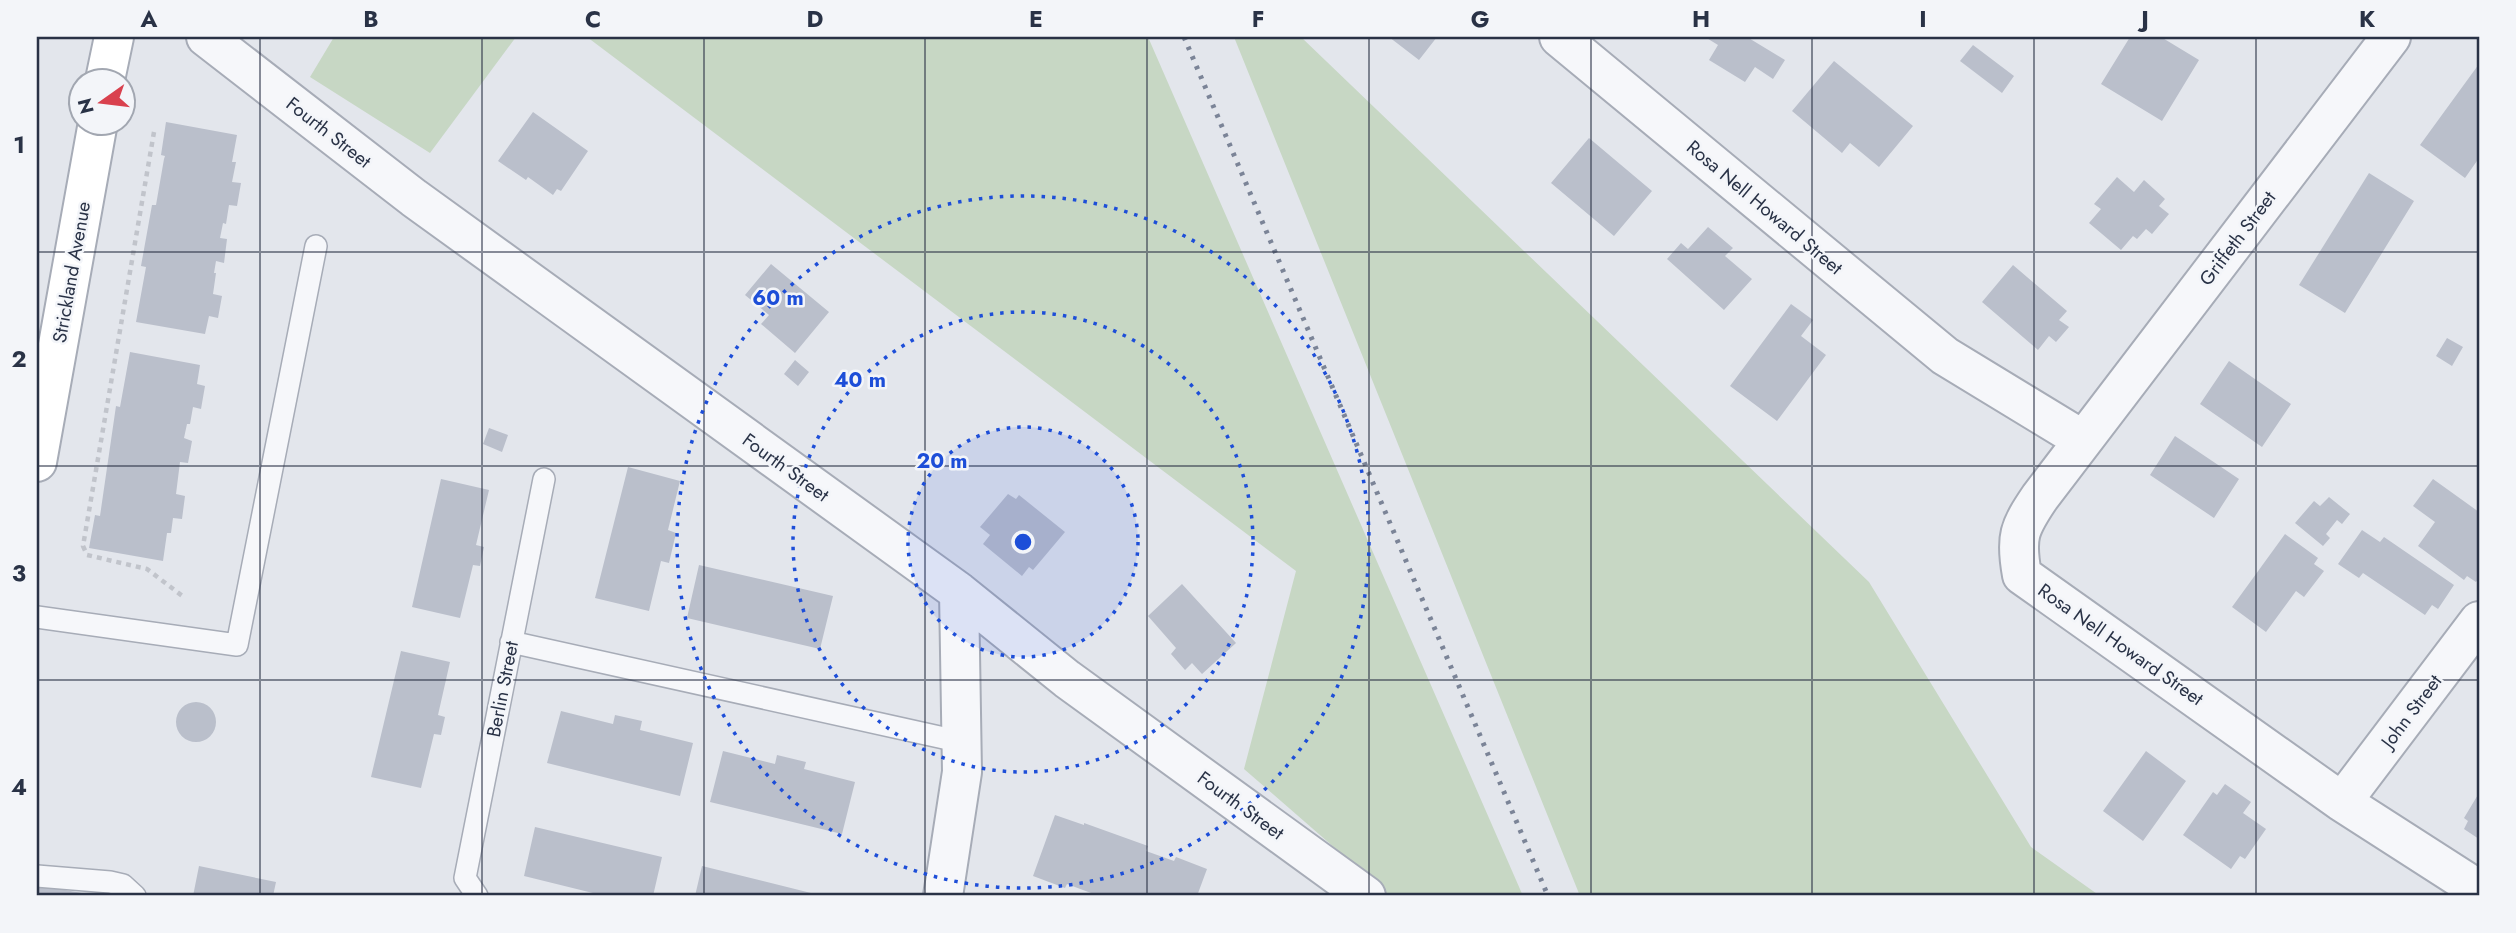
<svg xmlns="http://www.w3.org/2000/svg" width="2516" height="933" font-family="Jost,sans-serif">
  <style>
    .green { fill: #c7d7c4 }
    .building { fill: #babfcb }
    .lines { fill: none; stroke-linecap: round; stroke-linejoin: round }
    .lane-casing { stroke: #a7acb7; stroke-width: 24 }
    .street-casing { stroke: #a7acb7; stroke-width: 42 }
    .secondary-casing { stroke: #a7acb7; stroke-width: 42 }
    .path { stroke: #c1c4cb; stroke-width: 4.5; stroke-dasharray: 5 5; stroke-linecap: butt }
    .lane { stroke: #f6f7fa; stroke-width: 21 }
    .street { stroke: #f6f7fa; stroke-width: 38 }
    .secondary { stroke: #fff; stroke-width: 38 }
    .rail { stroke: #7b8497; stroke-width: 5; stroke-dasharray: 3.5 7; stroke-linecap: butt }
    .grid { fill: none; stroke: #293246; stroke-width: 2; stroke-opacity: 0.55 }
    .ring { fill: none; stroke: #1d4ed8; stroke-width: 3.5; stroke-dasharray: 3.5 7 }
    .labels { text-anchor: middle; stroke-width: 5; stroke-linejoin: round; paint-order: stroke }
    .street-label { font-size: 19px; fill: #293246; stroke: #f3f5f9 }
    .centre { fill: #1d4ed8; stroke: #f3f5f9; stroke-width: 3.5 }
    .ring-label { font-size: 21px; text-anchor: middle; font-weight: bold; fill: #1d4ed8; stroke: #f3f5f9; stroke-width: 5; stroke-linejoin: round; paint-order: stroke }
    .neatline { fill: none; stroke: #293246; stroke-width: 2.5 }
    .grid-label { font-size: 23px; text-anchor: middle; font-weight: bold; fill: #293246 }
  </style>
  <rect width="100%" height="100%" fill="#e3e6ec"/>
  <!-- green -->
  <path class="green" d="M334 37H516L430 153 310 77Z
    M587 37H1148L1523 896H1390L1244 769 1296 571Z
    M1234 37H1301L1869 582 2031 847 2100 896H1580Z"/>
  <!-- building -->
  <path class="building" d="M1389 37H1437L1419 60Z
    M1705 37H1747L1785 60 1773 79 1755 67 1745 82 1709 60 1718 45Z
    M2130 37H2161L2199 60 2162 121 2101 84Z
    M1973 45 2014 76 2002 93 1960 61Z
    M1834 61 1913 126 1879 167 1850 143 1842 153 1792 111Z
    M2479 64V158L2465 178 2420 145Z
    M533 112 588 151 561 191 557 189 553 195 528 177 526 180 498 161Z
    M166 122 237 135 232 162H236L232 182 241 183 237 206 229 205 226 224 223 223 220 238 227 239 224 263 216 261 214 273H216L213 294 222 296 218 318 209 316 205 334 136 322 146 267 141 266 152 205H156L164 159 165 156 161 155Z
    M1589 138 1652 191 1614 236 1551 183Z
    M2369 173 2414 201 2345 313 2299 285Z
    M2117 177 2134 192 2144 180 2165 199 2159 206 2169 214 2152 234 2146 229 2137 239 2133 236 2121 250 2089 223 2101 209 2094 204Z
    M1708 227 1733 248 1725 256 1752 279 1724 310 1667 259 1681 243 1688 249Z
    M771 264 829 312 795 353 761 324 769 315 745 295Z
    M2013 265 2067 311 2059 320 2069 327 2056 342 2049 336 2038 350 1982 302Z
    M1791 304 1813 320 1801 336 1826 355 1777 421 1730 386Z
    M2447 338 2463 347 2452 366 2436 356Z
    M130 352 200 365 197 384 205 386 201 409 193 407 190 424H187L184 438 192 441 188 463 180 462 176 494 185 496 182 519 173 518 171 533H167L163 561 89 548 95 515 100 516 116 406 120 407Z
    M795 360 809 372 798 386 784 374Z
    M2229 361 2291 404 2262 447 2200 404Z
    M489 428 508 435 502 452 483 444Z
    M2175 436 2239 479 2214 518 2150 475Z
    M628 467 680 481 668 530 676 533 669 563 661 561 649 611 595 598Z
    M441 479 489 490 476 545 484 547 480 566 473 565 460 618 412 607Z
    M2433 479 2479 512V578L2476 582 2467 576 2464 580 2418 546 2435 522 2413 506Z
    M1008 494 1016 499 1019 495 1065 532 1033 570 1029 567 1022 576 983 544 990 535 980 527Z
    M2329 497 2350 514 2342 524 2337 520 2326 534 2330 538 2323 546 2295 523 2314 501 2320 506Z
    M2362 530 2380 542 2384 537 2454 585 2438 609 2432 605 2425 615 2363 573 2359 578 2338 564Z
    M2285 534 2318 558 2314 564 2324 571 2304 597 2296 591 2266 632 2232 607Z
    M699 565 833 596 820 649 687 618Z
    M1182 584 1236 643 1202 674 1192 663 1185 670 1171 654 1176 648 1148 616Z
    M401 651 450 662 438 715 445 717 441 735 434 734 421 788 371 777Z
    M176 722a20 20 0 1 1 40 0a20 20 0 1 1-40 0Z
    M561 711 613 724 615 715 642 721 640 730 693 743 680 796 547 763Z
    M723 751 775 764 777 755 806 762 804 769 855 782 842 834 710 802Z
    M2146 751 2186 781 2143 841 2103 811Z
    M2225 784 2251 802 2243 813 2266 829 2245 859 2240 856 2231 869 2183 835 2213 792 2217 795Z
    M2479 793V839L2464 829 2468 821 2464 818Z
    M1055 815 1084 825V823L1148 846 1146 851 1174 861 1176 857 1207 869 1197 896H1099L1067 884 1065 888 1033 876Z
    M535 827 662 857 653 896H605L524 876Z
    M199 866 276 882 273 896H193Z
    M702 866 819 895V896H695Z
    M37 885 93 895V896H37Z"/>
  <g class="lines">
    <!-- lane casing -->
    <g class="lane-casing">
      <path id="lane" d="M37 617 237 645 316 246
        M511 642 962 742
        M37 876 110 882 123 885 135 896
        M477 896 465 878 544 479"/>
    </g>
    <!-- street casing -->
    <g class="street-casing">
      <path id="street" d="M206 37 414 198 959 592 1067 679 1366 896
        M1559 37 1945 356 2083 440
        M2391 37 2040 497C2019 528 2015 537 2022 575L2342 802 2479 890
        M2342 802 2479 621
        M943 896 962 772 959 592"/>
    </g>
    <!-- secondary casing -->
    <g class="secondary-casing">
      <path id="secondary" d="M105 80 114 37
        M37 462 98 122"/>
    </g>
    <!-- path -->
    <path class="path" d="M154 132 83 546 87 555 147 569 185 598"/>
    <!-- lane -->
    <use href="#lane" class="lane"/>
    <!-- street -->
    <use href="#street" class="street"/>
    <!-- secondary -->
    <use href="#secondary" class="secondary"/>
    <!-- rail -->
    <path class="rail" d="M1184 37 1548 896"/>
  </g>
  <!-- grid -->
  <path class="grid" d="M260 37V896M482 37V896M704 37V896M925 37V896M1147 37V896M1369 37V896M1591 37V896M1812 37V896M2034 37V896M2256 37V896M37 252H2479M37 466H2479M37 680H2479"/>
  <!-- distance rings -->
  <circle cx="1023" cy="542" r="115" fill="#1d4ed8" fill-opacity=".12"/>
  <g class="ring">
    <circle cx="1023" cy="542" r="115"/>
    <circle cx="1023" cy="542" r="230"/>
    <circle cx="1023" cy="542" r="346"/>
  </g>
  <g class="labels">
    <!-- street labels -->
    <g class="street-label">
      <text transform="translate(329 132) rotate(38)" y="7">Fourth Street</text>
      <text transform="translate(1765 207) rotate(40)" y="7">Rosa Nell Howard Street</text>
      <text transform="translate(2237 238) rotate(-53)" y="7">Griffeth Street</text>
      <text transform="translate(71 272) rotate(-80)" y="7">Strickland Avenue</text>
      <text transform="translate(786 467) rotate(36)" y="7">Fourth Street</text>
      <text transform="translate(2121 644) rotate(35)" y="7">Rosa Nell Howard Street</text>
      <text transform="translate(502 689) rotate(-79)" y="7">Berlin Street</text>
      <text transform="translate(2411 711) rotate(-53)" y="7">John Street</text>
      <text transform="translate(1241 805) rotate(36)" y="7">Fourth Street</text>
    </g>
  </g>
  <circle cx="1023" cy="542" r="10" class="centre"/>
  <g class="ring-label">
    <text x="778" y="305">60 m</text>
    <text x="860" y="387">40 m</text>
    <text x="942" y="468">20 m</text>
  </g>
  <!-- border -->
  <rect width="2516" height="933" fill="none" stroke="#f3f5f9" stroke-width="77"/>
  <!-- north arrow -->
  <g transform="translate(102 102) rotate(256)"><circle r="33" fill="#f3f5f9" stroke="#a2a7b1" stroke-width="2"/>
  <path d="M0-5L12 26L0 18L-12 26Z" fill="#d9414e"/>
  <text y="-10" font-size="19" font-weight="bold" text-anchor="middle" fill="#293246">N</text>
  </g>
  <rect x="38" y="38" width="2440" height="856" class="neatline"/>
  <g class="grid-label">
    <text x="149" y="27">A</text>
    <text x="371" y="27">B</text>
    <text x="593" y="27">C</text>
    <text x="815" y="27">D</text>
    <text x="1036" y="27">E</text>
    <text x="1258" y="27">F</text>
    <text x="1480" y="27">G</text>
    <text x="1701" y="27">H</text>
    <text x="1923" y="27">I</text>
    <text x="2145" y="27">J</text>
    <text x="2367" y="27">K</text>
    <text x="19" y="153">1</text>
    <text x="19" y="367">2</text>
    <text x="19" y="581">3</text>
    <text x="19" y="795">4</text>
  </g>
</svg>
